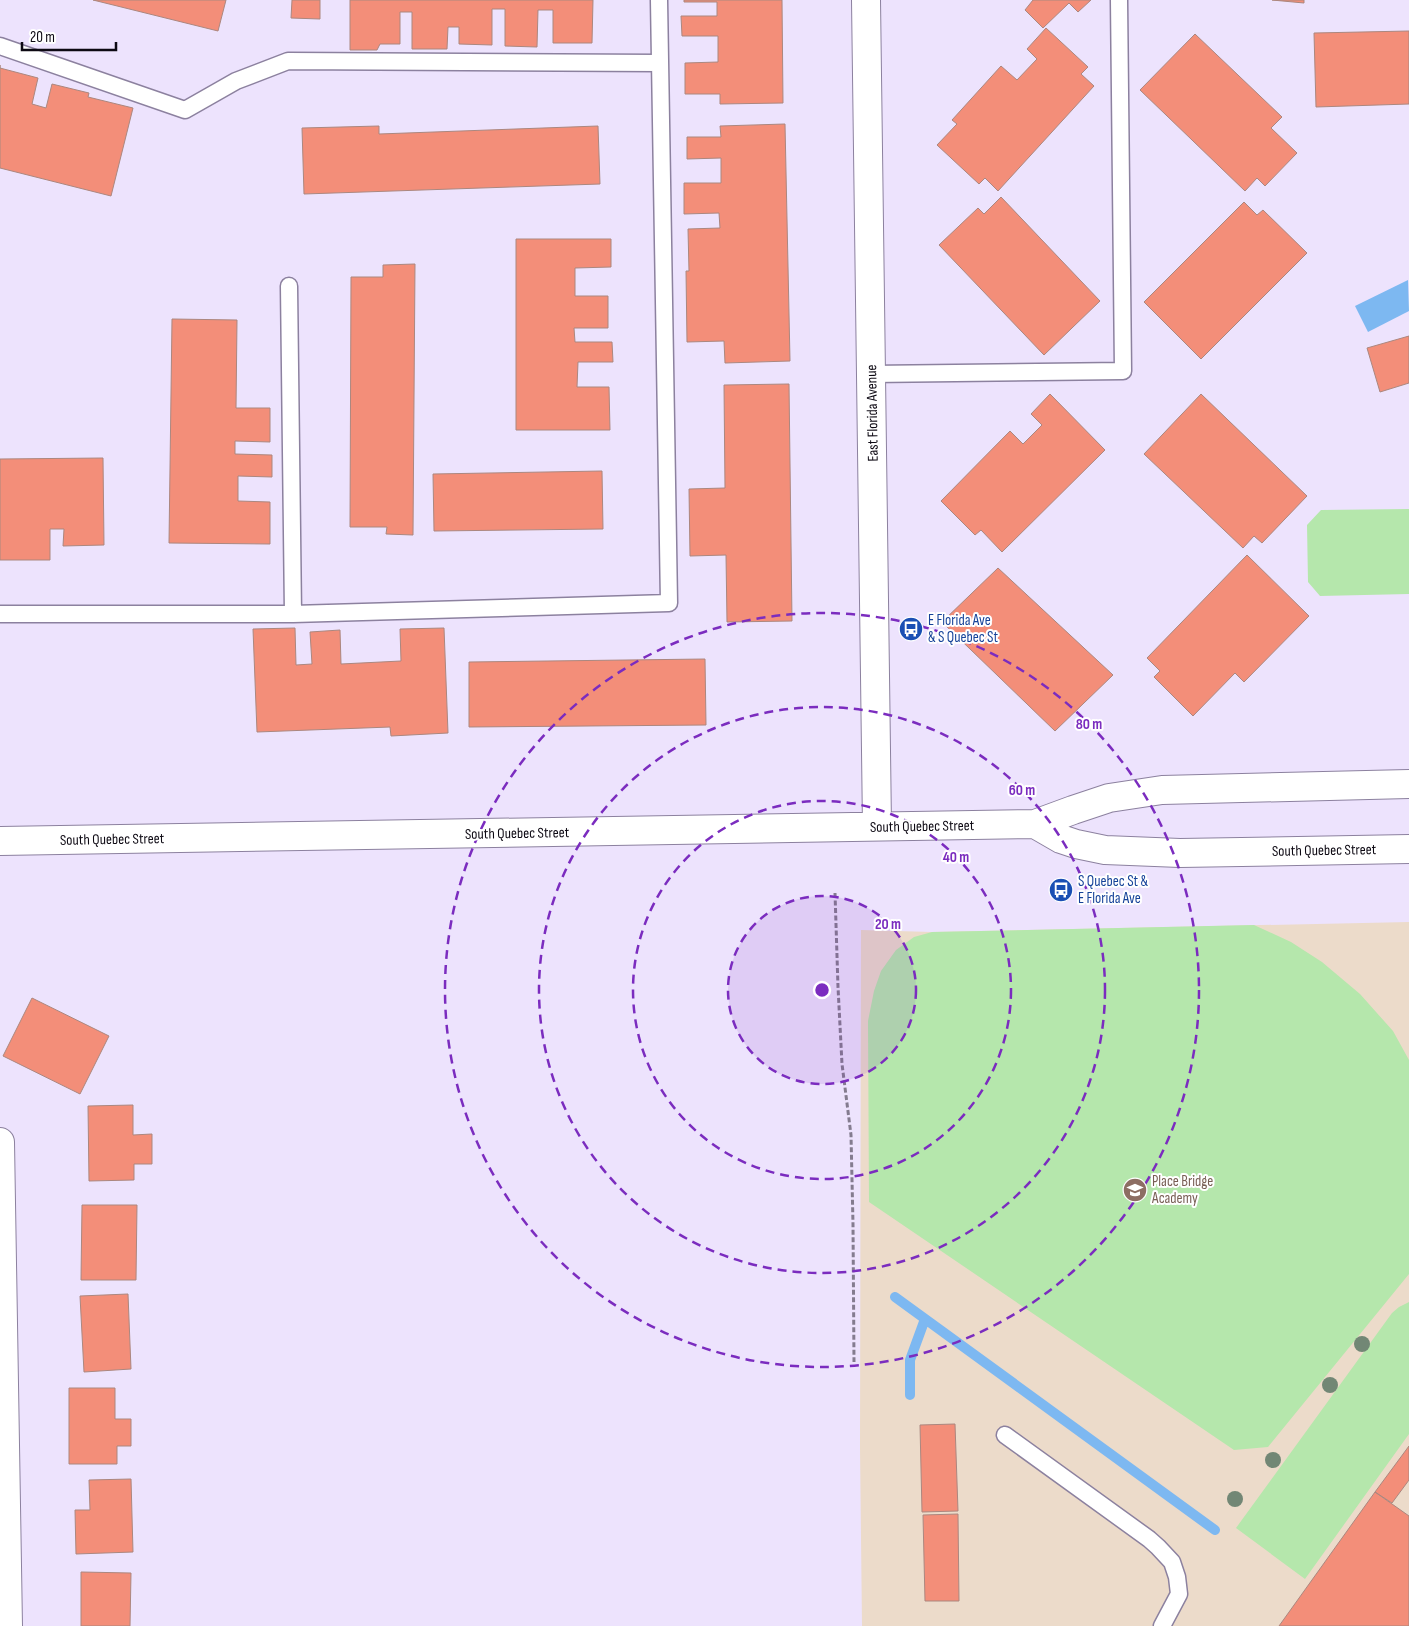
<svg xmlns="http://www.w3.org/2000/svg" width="1409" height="1626" font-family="'Sofia Sans Condensed',sans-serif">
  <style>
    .education { fill: #ecdbca }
    .green { fill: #b5e7ac }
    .water { fill: #7db8f1 }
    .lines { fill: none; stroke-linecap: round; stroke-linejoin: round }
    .stream { stroke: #7db8f1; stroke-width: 10 }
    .building { fill: #f38e79; stroke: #ab877f }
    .lane-casing { stroke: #8c819f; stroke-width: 19 }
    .street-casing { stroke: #8c819f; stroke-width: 30 }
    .secondary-casing { stroke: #8c819f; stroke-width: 30 }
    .path { stroke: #847c8f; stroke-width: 3; stroke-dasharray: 5 2.5; stroke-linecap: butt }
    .lane { stroke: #fff; stroke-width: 16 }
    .street { stroke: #fff; stroke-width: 28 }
    .secondary { stroke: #fff; stroke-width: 28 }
    .tree { fill: #728775 }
    .ring { fill: none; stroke: #7b2cbf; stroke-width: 2.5; stroke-dasharray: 9 6 }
    .labels { text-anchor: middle; stroke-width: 4; stroke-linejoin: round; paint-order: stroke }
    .street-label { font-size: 15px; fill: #0d0913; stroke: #fff }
    .transit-label { font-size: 15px; fill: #164399; stroke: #fff; text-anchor: start }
    .education-label { font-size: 15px; fill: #785e54; stroke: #fff; text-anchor: start }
    .centre { fill: #7b2cbf; stroke: #fff; stroke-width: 2.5 }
    .ring-label { font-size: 15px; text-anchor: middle; font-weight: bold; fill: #7b2cbf; stroke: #fff; stroke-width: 4; stroke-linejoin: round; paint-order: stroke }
  </style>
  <rect width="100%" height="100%" fill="#ede3fd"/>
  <!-- education -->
  <path class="education" d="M1409 922V1626H862L860 1448 861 930 932 932Z"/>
  <!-- green -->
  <path class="green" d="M1409 509V594L1320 596 1308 582 1307 525 1321 510Z
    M1254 925 1291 942 1322 962 1360 994 1393 1031 1409 1060V1274L1268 1447 1234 1450 869 1202 868 1021 874 991 881 971 896 950 914 937 932 932Z
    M1409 1302V1434L1305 1579 1236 1528 1392 1313 1399 1307Z"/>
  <!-- water -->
  <path class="water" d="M1408 280 1409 311 1368 332 1355 306Z"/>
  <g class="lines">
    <!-- stream -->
    <path class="stream" d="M895 1297 1215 1530
      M910 1395V1360L925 1319"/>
  </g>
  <!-- building -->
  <path class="building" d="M93 0H226L218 31Z
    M292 0H320V19L291 18Z
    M350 0H593L592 43H553V10H538L537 47 505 46V9H492V45L459 44V27H448L447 49H412V12H400V44H380L377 50H350Z
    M684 0H782L783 103 720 104V94H685V63L718 62V36H682L681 16H717V2H684Z
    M1033 0H1091L1078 12 1069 3 1043 28 1025 10Z
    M1272 0H1304V3Z
    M1046 28 1088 67 1081 74 1094 86 998 191 985 178 979 184 937 145 957 124 952 120 1001 66 1017 80 1037 59 1027 49Z
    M1409 31V104L1316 107 1314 33Z
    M1195 34 1282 117 1271 128 1297 153 1265 186 1257 178 1245 191 1140 90Z
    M0 65V68L38 78 32 104 46 108 52 84 89 93 88 97 133 108 111 196 0 168Z
    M785 124 790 361 725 363 724 341 687 342 686 271H689L688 229 720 228 719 213 684 214V183H721V158L687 159V137H721L720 126Z
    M379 126V134L598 126 600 184 304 194 302 128Z
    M1001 197 1100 301 1044 355 939 245 978 208 984 214Z
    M1244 202 1257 215 1263 210 1307 253 1201 359 1144 302Z
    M516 239H611V267L575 268V296H608V328H574L575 342H612L613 362H578L577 387H609L610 430H516Z
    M415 264 413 535 386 534 387 527H350L351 277H383V265Z
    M172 319 237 320 236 408H270V442L235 441V454L272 455V477L238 476V501L270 502V544L169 543Z
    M1409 336V383L1380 392 1367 348Z
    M789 384 792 621 727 622 726 555 690 556 689 489 725 488 724 385Z
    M1050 394 1105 450 1002 552 981 530 975 535 941 501 1010 431 1023 444 1042 425 1031 414Z
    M1201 394 1307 496 1262 543 1254 536 1243 548 1144 454Z
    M103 458 104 545 63 546 64 529H50V560H0V459Z
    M602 471 603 529 434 531 433 474Z
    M1247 555 1309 616 1244 682 1235 673 1193 716 1154 677 1160 671 1147 658Z
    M998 568 1113 675 1055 731 942 622Z
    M295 628 296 665 312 664 310 632 340 630 341 664 401 661 400 629 444 628 448 733 391 736 390 727 257 732 253 629Z
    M705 659 706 725 469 727V662Z
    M32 998 109 1036 80 1094 3 1056Z
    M133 1105V1135L152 1134V1164H134V1180L89 1181 88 1106Z
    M82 1205H137L136 1280H81Z
    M128 1294 131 1369 84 1372 80 1296Z
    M69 1388H115V1419H131V1446H117V1464H69Z
    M955 1424 958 1511 922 1512 920 1425Z
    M1409 1446V1480L1392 1503 1375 1492Z
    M131 1479 133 1552 76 1554 75 1510H90L89 1480Z
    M1375 1492 1409 1516V1626H1279Z
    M958 1514 959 1601H925L923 1515Z
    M81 1572 131 1573 130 1626H81Z"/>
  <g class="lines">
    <!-- lane casing -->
    <g class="lane-casing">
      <path id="lane" d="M0 46 185 110 236 81 288 61 660 63
        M289 286 293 614
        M871 374 1123 371 1119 0
        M0 614H293L669 603 659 0
        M1005 1435 1149 1539 1158 1547 1172 1562 1177 1577 1179 1594 1162 1626"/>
    </g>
    <!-- street casing -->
    <g class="street-casing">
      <path id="street" d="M0 1142 8 1626"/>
    </g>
    <!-- secondary casing -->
    <g class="secondary-casing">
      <path id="secondary" d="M866 0 877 826
        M1035 824 1061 839 1076 844 1105 850 1180 853 1409 849
        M0 841 1035 824 1073 810 1109 798 1162 790 1409 784"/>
    </g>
    <!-- path -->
    <path class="path" d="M835 893 838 987 842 1064 851 1135 853 1224 854 1362"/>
    <!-- lane -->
    <use href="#lane" class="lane"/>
    <!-- street -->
    <use href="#street" class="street"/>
    <!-- secondary -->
    <use href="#secondary" class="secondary"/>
  </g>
  <!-- trees -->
  <g class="tree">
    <circle cx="1362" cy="1344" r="8"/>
    <circle cx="1330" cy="1385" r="8"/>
    <circle cx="1273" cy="1460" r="8"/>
    <circle cx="1235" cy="1499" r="8"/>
  </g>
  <!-- distance rings -->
  <circle cx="822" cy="990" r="94" fill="#7b2cbf" fill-opacity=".12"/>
  <g class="ring">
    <circle cx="822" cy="990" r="94"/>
    <circle cx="822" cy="990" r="189"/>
    <circle cx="822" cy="990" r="283"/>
    <circle cx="822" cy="990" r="377"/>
  </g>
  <!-- icons -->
  <defs>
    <g id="bus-disc" transform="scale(1.25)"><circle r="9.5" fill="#1a4fb4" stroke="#fff"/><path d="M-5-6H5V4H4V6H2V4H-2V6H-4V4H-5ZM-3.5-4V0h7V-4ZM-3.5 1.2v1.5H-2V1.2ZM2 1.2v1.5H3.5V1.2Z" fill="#fff"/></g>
    <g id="school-disc" transform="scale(1.25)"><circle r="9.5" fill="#8d6e63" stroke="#fff"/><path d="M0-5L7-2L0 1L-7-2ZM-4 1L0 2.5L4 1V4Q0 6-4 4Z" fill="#fff"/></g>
  </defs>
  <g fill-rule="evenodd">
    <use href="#bus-disc" x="911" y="629"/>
    <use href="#bus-disc" x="1061" y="890"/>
    <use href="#school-disc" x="1135" y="1190"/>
  </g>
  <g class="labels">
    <!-- street labels -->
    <g class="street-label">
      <text transform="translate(872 413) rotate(-91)" y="5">East Florida Avenue</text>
      <text transform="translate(922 826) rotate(-1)" y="5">South Quebec Street</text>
      <text transform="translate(517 833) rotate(-1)" y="5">South Quebec Street</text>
      <text transform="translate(112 839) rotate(-1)" y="5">South Quebec Street</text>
      <text transform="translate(1324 850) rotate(-1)" y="5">South Quebec Street</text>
    </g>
    <!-- transit labels -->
    <g class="transit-label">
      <text x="928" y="625">E Florida Ave<tspan x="928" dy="17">&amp; S Quebec St</tspan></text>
      <text x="1078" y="886">S Quebec St &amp;<tspan x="1078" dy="17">E Florida Ave</tspan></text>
    </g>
    <!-- education labels -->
    <g class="education-label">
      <text x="1152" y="1186">Place Bridge<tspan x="1152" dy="17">Academy</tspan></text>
    </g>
  </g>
  <circle cx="822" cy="990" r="8" class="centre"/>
  <g class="ring-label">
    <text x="1089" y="729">80 m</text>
    <text x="1022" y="795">60 m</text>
    <text x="956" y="862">40 m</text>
    <text x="888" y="929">20 m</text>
  </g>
  <!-- scale -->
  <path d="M22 42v8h94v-8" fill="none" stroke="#0d0913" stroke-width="2.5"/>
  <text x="30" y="42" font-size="15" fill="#0d0913" stroke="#ffffff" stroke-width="4" paint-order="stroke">20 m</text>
</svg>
